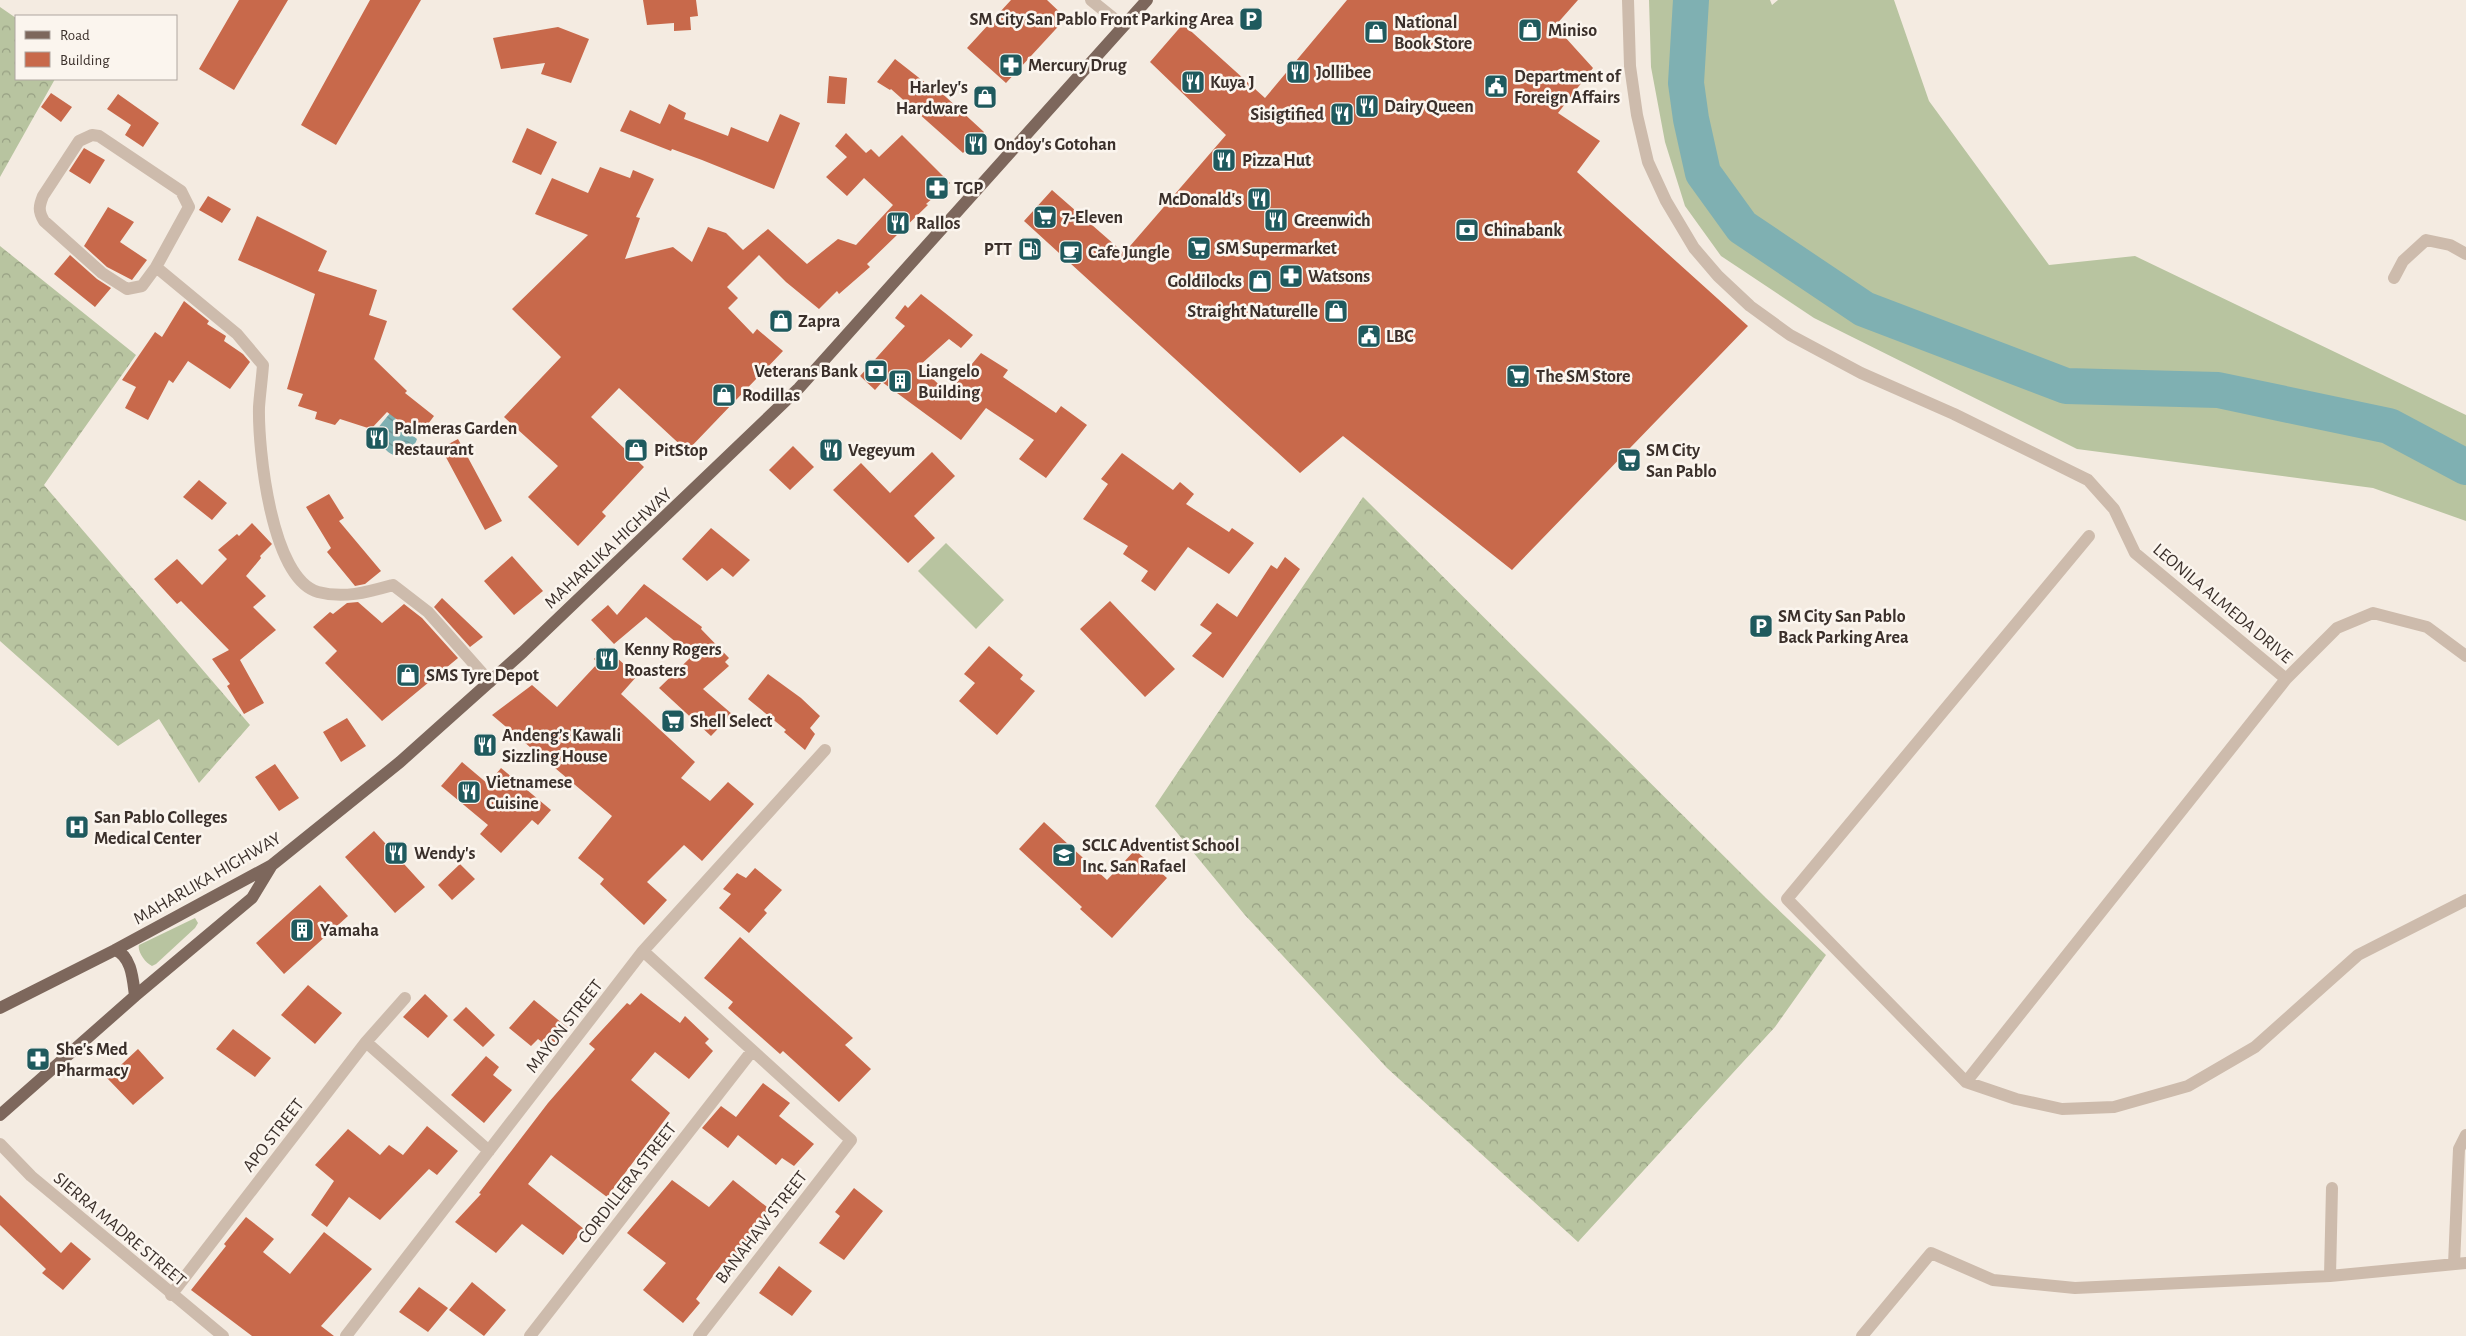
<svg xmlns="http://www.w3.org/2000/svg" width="2466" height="1336" font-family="'Alegreya Sans',sans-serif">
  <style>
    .grass { fill: #b8c4a0 }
    .forest { fill: url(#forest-crowns) }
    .water { fill: url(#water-waves) }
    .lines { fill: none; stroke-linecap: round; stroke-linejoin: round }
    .river { stroke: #7fb0b2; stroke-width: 36 }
    .building { fill: #c8694b }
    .street { stroke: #cdbbac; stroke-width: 12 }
    .primary { stroke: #7d675c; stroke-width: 12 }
    .labels { text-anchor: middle; stroke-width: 5; stroke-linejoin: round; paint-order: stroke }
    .poi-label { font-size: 18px; font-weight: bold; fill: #3b302b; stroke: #fbf5ee; text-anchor: start }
    .street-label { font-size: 18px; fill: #3b302b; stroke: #fbf5ee }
  </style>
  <defs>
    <pattern id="forest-crowns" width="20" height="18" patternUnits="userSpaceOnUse" patternTransform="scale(1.25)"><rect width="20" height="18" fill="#b8c4a0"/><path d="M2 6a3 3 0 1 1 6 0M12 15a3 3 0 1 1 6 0" fill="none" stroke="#97a083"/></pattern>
    <pattern id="water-waves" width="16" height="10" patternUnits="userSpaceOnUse" patternTransform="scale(1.25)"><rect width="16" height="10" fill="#7fb0b2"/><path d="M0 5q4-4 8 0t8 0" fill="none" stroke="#699091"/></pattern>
  </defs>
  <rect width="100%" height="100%" fill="#f4ebe1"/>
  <!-- grass -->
  <path class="grass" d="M1649 0H1770L1772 5 1778 0H1894L1929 101 2049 265 2135 256 2466 415V521L2373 488 2077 449 1814 318 1721 256 1685 206 1665 142 1651 67Z
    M946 543 1004 600 976 629 918 571Z
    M195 918 198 923 195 928 156 964 152 966C145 963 137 951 139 945Z"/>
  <!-- forest -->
  <path class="forest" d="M0 7 16 18V79H55L0 177Z
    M0 246 136 355 44 485 250 725 199 783 159 719 118 746 0 641Z
    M1363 497 1766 898 1826 955 1775 1027 1578 1242 1387 1068 1244 914 1155 806Z"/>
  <!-- water -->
  <path class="water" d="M399 402 395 422 417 439C415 446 411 447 406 451 390 464 379 443 377 429Z"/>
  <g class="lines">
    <!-- river -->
    <path class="river" d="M1691 0 1686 83 1691 119 1703 173 1742 227 1864 309 2066 386 2218 390 2389 426 2466 467"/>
  </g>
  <!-- building -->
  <path class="building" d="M239 0H288L234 90 199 69Z
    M370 0H421L336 145 301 125Z
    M643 0H696L698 16 690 17 691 30 674 31V23L647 25Z
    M1011 0H1047L1066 18 1006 83 967 48Z
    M1347 0H1578L1555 26 1593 68 1558 113 1600 141 1577 172 1748 326 1512 570 1343 436 1300 473 1024 221 1052 190 1124 253 1226 135 1150 62 1183 24 1265 98Z
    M558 27 589 39 571 83 541 74 545 63 501 69 493 38Z
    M895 59 932 88 934 86 984 132 963 153 891 89 890 90 877 82Z
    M829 76 847 78 845 104 827 103Z
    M51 93 72 107 61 122 41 107Z
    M118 94 159 123 143 147 125 135 131 125 107 109Z
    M669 104 686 113 684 119 728 136 731 127 768 142 780 114 800 123 774 189 702 160 672 149 671 151 620 131 630 110 660 124Z
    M527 128 557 142 541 175 512 162Z
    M846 133 866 153 871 149 879 157 902 135 950 183 926 204 928 205 867 264 870 267 839 294 837 291 819 309 786 282 759 255 727 287 738 298 728 308 753 334 757 329 783 351 687 451 619 388 591 417 644 467 602 512 606 516 578 546 528 497 558 466 504 417 561 357 512 309 588 235 535 214 552 178 588 193 600 167 630 178 633 170 654 179 636 217 640 218 625 259 673 247 692 262 708 227 726 233 743 250 768 229 807 264 838 239 856 245 893 205 864 178 847 196 826 177 847 157 835 146Z
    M84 148 105 160 90 184 69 171Z
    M208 196 231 209 222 223 199 210Z
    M108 207 134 222 120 242 147 260 132 280 107 267 84 246Z
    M257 216 327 251 318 271 377 290 369 315 387 321 374 359 407 391 405 393 434 416 419 436 387 412 371 429 340 419 335 425 315 419 317 412 298 406 303 394 287 389 315 294 238 260Z
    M70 255 97 279 111 288 95 307 54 274Z
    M921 294 973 335 961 348 949 339 919 366 948 393 981 353 1008 370 1003 377 1056 413 1061 406 1087 425 1046 478 1019 459 1034 440 986 408 961 440 882 382 875 390 860 376 905 326 895 318 905 305 908 308Z
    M184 301 209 321 207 324 226 336 224 341 243 354 250 362 230 389 188 361 173 383 169 380 148 420 125 408 136 387 122 380 155 332 162 337Z
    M458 439 502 521 485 530 441 448Z
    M793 446 814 467 790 490 769 470Z
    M932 452 955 476 914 516 935 538 908 563 833 490 861 463 890 493Z
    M1122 453 1173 490 1180 482 1194 494 1186 504 1229 532 1232 528 1254 543 1229 574 1188 547 1155 591 1141 581 1148 571 1123 554 1128 546 1083 519 1108 484 1101 479Z
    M199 480 227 503 212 520 183 497Z
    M329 494 344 518 339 521 381 571 365 584 355 586 327 552 331 548 306 507Z
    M252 523 272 544 260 556 261 558 246 576 266 596 253 607 276 630 240 660 264 703 244 714 227 686 230 684 212 659 229 650 181 601 177 604 154 579 177 559 202 585 227 559 218 550 237 534 239 536Z
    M711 528 750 560 733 577 722 568 707 581 682 559Z
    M512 556 543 591 514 615 484 581Z
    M1285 557 1300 569 1223 678 1192 656 1212 633 1200 625 1217 603 1237 617 1271 565 1277 569Z
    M644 584 702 627 701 629 729 658 725 662 729 666 703 689 732 714 711 736 659 688 690 658 684 649 646 617 614 644 591 620 608 605 617 615Z
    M442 598 483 637 470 647 434 607Z
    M1110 601 1175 669 1145 697 1080 629Z
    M358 602 382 623 404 604 422 618 458 658 382 721 325 663 337 651 313 627 330 612 333 614 347 603Z
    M989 646 1023 675 1020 679 1035 691 997 735 959 701 975 683 964 674Z
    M605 647 637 676 621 694 695 762 681 778 710 801 728 782 754 804 702 861 684 845 647 882 667 900 644 925 600 884 604 879 578 858 612 816 492 715 532 685 557 707 598 663 594 659Z
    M768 674 801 698 820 716 810 728 815 734 805 750 784 732 786 730 748 699Z
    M347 718 366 746 341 762 323 732Z
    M462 762 488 784 501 768 551 810 538 825 532 820 501 853 480 834 488 825 441 786Z
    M275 764 299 798 279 811 255 777Z
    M1044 822 1107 880 1135 850 1167 878 1112 938 1080 909 1082 907 1019 849Z
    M374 831 425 887 395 913 345 857Z
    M460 864 475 879 452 900 438 885Z
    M755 868 782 890 764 910 767 913 749 933 719 908 731 894 723 889 737 873 746 878Z
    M320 885 348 916 284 974 256 943Z
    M740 937 853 1038 845 1045 871 1069 839 1102 783 1051 780 1054 728 1008 733 1002 704 978Z
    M308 985 342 1013 315 1044 281 1015Z
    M641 993 680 1023 685 1016 709 1039 705 1043 713 1051 689 1079 655 1052 631 1080 670 1113 607 1197 551 1155 528 1184 584 1229 563 1255 522 1224 496 1253 455 1222 481 1194 479 1193 548 1103 595 1049 589 1044 627 1003 630 1005Z
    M425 994 448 1016 428 1038 403 1017Z
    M534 1000 568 1028 550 1048 538 1039 531 1046 509 1028Z
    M466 1007 495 1035 483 1047 453 1020Z
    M233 1029 271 1058 255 1077 216 1049Z
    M138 1049 164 1078 133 1105 107 1078Z
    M486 1056 499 1067 493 1075 512 1090 484 1123 451 1095Z
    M763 1083 790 1103 779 1116 814 1144 794 1166 782 1158 776 1165 738 1135 728 1148 702 1128 721 1106 736 1117Z
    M427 1126 458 1151 437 1175 429 1169 380 1220 349 1197 327 1227 311 1215 334 1181 315 1165 348 1129 380 1155 389 1145 403 1155Z
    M672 1180 709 1207 733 1180 772 1211 726 1267 722 1264 696 1299 700 1303 683 1323 643 1290 666 1263 627 1233Z
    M854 1188 883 1211 844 1260 819 1243 840 1216 835 1212Z
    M0 1195 61 1253 71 1242 91 1259 63 1290 42 1273 46 1269 0 1225Z
    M246 1217 274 1239 263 1252 290 1274 324 1232 372 1269 321 1326 334 1336H252L191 1290 226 1246 224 1244Z
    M779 1266 812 1291 792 1316 759 1293Z
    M472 1282 506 1310 484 1336 449 1310Z
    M419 1287 448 1308 428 1332 399 1312Z"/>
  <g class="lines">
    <!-- street -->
    <path class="street" d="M1091 0 1123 26
      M1628 0 1630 66 1637 115 1648 162 1666 201 1694 248 1718 276 1750 306 1790 335 1861 373 1954 414 2088 480 2114 509 2135 553 2286 679
      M92 135 99 136 181 191 189 207 156 267 142 286 127 289 102 273 44 221C38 211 39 206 43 196L79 141Z
      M156 267 237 334 263 365C262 379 260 393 259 407 258 448 271 579 318 592 344 599 368 592 393 585L428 612 490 682
      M2394 278 2403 261 2426 240 2450 245 2466 254
      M2089 536 1787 899 1966 1082 2016 1099 2062 1109 2114 1107 2188 1086 2255 1047 2358 955 2466 900
      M643 951 851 1140 699 1336
      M366 1042 489 1151
      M1966 1082 2286 679 2337 628 2373 613 2427 627 2466 656
      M0 1144 31 1176 223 1336
      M2454 1264 2459 1149 2466 1135
      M2330 1276 2332 1188
      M171 1295 366 1042 405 998
      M346 1336 643 951 825 750
      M530 1336 752 1051
      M1862 1336 1931 1253 1993 1280 2075 1288 2330 1276 2466 1263"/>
    <!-- primary -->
    <path class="primary" d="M115 950C132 956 133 981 135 996
      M0 1008 115 950 272 865 400 762 523 652 799 388 1147 0
      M0 1115 135 996 252 898 272 865"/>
  </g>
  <!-- icons -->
  <defs>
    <g id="parking-square" transform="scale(1.25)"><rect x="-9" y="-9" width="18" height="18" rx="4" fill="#1f5a5e" stroke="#fbf5ee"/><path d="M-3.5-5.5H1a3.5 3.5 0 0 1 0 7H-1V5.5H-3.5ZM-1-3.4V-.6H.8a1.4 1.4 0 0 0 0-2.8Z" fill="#fff"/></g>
    <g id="shop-square" transform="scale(1.25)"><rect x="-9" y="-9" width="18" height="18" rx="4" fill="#1f5a5e" stroke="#fbf5ee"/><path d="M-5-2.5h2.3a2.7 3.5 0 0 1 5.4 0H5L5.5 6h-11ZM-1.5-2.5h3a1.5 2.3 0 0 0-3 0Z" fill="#fff"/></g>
    <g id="pharmacy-square" transform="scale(1.25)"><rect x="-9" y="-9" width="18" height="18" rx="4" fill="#1f5a5e" stroke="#fbf5ee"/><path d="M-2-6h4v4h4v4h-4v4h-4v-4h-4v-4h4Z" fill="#fff"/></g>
    <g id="restaurant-square" transform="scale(1.25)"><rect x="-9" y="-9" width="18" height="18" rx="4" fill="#1f5a5e" stroke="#fbf5ee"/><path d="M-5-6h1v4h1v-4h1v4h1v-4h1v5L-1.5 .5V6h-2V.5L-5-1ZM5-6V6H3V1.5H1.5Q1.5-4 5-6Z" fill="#fff"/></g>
    <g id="civic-square" transform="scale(1.25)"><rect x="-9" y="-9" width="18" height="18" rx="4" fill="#1f5a5e" stroke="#fbf5ee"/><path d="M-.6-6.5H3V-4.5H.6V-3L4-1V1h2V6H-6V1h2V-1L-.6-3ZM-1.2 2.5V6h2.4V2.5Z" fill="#fff"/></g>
    <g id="supermarket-square" transform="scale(1.25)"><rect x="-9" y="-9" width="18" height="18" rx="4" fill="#1f5a5e" stroke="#fbf5ee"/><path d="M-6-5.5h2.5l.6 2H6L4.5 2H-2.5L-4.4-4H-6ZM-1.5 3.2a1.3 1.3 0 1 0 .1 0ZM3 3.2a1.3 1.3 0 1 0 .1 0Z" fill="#fff"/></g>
    <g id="bank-square" transform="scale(1.25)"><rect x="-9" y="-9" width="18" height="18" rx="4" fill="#1f5a5e" stroke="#fbf5ee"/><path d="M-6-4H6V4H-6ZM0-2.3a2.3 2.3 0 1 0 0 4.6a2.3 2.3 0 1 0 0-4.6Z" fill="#fff"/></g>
    <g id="fuel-square" transform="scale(1.25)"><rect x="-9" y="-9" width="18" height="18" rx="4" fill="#1f5a5e" stroke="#fbf5ee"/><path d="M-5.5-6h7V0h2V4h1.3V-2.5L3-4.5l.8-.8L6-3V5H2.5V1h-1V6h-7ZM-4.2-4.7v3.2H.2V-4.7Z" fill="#fff"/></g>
    <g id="cafe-square" transform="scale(1.25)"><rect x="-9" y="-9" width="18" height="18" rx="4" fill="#1f5a5e" stroke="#fbf5ee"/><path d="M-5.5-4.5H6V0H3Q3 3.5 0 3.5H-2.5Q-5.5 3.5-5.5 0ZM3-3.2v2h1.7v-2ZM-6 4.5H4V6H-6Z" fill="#fff"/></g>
    <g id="building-square" transform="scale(1.25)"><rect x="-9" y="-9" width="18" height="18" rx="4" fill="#1f5a5e" stroke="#fbf5ee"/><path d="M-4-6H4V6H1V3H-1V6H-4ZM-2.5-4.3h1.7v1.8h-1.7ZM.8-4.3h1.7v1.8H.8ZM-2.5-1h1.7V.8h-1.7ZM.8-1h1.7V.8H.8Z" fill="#fff"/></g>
    <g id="hospital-square" transform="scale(1.25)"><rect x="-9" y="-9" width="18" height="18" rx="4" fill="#1f5a5e" stroke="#fbf5ee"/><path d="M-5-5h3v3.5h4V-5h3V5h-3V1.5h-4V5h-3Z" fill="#fff"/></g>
    <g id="school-square" transform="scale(1.25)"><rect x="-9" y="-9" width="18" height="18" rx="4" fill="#1f5a5e" stroke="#fbf5ee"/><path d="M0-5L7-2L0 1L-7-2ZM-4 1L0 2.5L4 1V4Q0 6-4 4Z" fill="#fff"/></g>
  </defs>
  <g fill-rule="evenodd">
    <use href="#parking-square" x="1251" y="19"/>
    <use href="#shop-square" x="1530" y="30"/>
    <use href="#shop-square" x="1376" y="32"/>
    <use href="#pharmacy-square" x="1011" y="65"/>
    <use href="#restaurant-square" x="1298" y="72"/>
    <use href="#restaurant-square" x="1193" y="82"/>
    <use href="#civic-square" x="1496" y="86"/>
    <use href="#shop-square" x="985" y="97"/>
    <use href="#restaurant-square" x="1367" y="106"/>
    <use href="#restaurant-square" x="1342" y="114"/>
    <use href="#restaurant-square" x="976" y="144"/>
    <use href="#restaurant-square" x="1224" y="160"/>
    <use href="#pharmacy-square" x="937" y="188"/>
    <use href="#restaurant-square" x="1259" y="199"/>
    <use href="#supermarket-square" x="1045" y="217"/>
    <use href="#restaurant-square" x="1276" y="220"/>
    <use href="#restaurant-square" x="898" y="223"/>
    <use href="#bank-square" x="1467" y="230"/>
    <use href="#supermarket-square" x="1199" y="248"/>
    <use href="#fuel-square" x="1030" y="249"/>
    <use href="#cafe-square" x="1071" y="252"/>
    <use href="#pharmacy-square" x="1291" y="276"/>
    <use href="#shop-square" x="1260" y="281"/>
    <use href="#shop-square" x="1336" y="311"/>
    <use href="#shop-square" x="781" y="321"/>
    <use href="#civic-square" x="1369" y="336"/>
    <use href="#bank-square" x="876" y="371"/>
    <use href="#supermarket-square" x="1518" y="376"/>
    <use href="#building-square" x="900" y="381"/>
    <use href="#shop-square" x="724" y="395"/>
    <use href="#restaurant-square" x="377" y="438"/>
    <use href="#shop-square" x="636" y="450"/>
    <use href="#restaurant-square" x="831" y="450"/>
    <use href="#supermarket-square" x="1629" y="460"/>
    <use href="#parking-square" x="1761" y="626"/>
    <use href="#restaurant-square" x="607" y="659"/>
    <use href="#shop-square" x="408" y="675"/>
    <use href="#supermarket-square" x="673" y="721"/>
    <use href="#restaurant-square" x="485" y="745"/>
    <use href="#restaurant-square" x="469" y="792"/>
    <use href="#hospital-square" x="77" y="827"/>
    <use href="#restaurant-square" x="396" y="853"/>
    <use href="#school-square" x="1064" y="855"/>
    <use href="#building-square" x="302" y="930"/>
    <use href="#pharmacy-square" x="38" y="1059"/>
  </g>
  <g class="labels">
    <!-- poi labels -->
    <g class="poi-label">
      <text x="1234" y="25" text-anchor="end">SM City San Pablo Front Parking Area</text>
      <text x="1394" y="28">National<tspan x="1394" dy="21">Book Store</tspan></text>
      <text x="1548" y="36">Miniso</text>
      <text x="1028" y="71">Mercury Drug</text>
      <text x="1316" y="78">Jollibee</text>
      <text x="1514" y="82">Department of<tspan x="1514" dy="21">Foreign Affairs</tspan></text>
      <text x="1210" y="88">Kuya J</text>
      <text x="968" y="93" text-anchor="end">Harley's<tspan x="968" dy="21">Hardware</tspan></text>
      <text x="1384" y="112">Dairy Queen</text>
      <text x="1324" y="120" text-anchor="end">Sisigtified</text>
      <text x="994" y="150">Ondoy's Gotohan</text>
      <text x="1242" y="166">Pizza Hut</text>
      <text x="954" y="194">TGP</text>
      <text x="1242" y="205" text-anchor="end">McDonald's</text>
      <text x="1062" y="223">7-Eleven</text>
      <text x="1294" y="226">Greenwich</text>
      <text x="916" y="229">Rallos</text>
      <text x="1484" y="236">Chinabank</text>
      <text x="1216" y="254">SM Supermarket</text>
      <text x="1012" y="255" text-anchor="end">PTT</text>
      <text x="1088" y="258">Cafe Jungle</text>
      <text x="1308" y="282">Watsons</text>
      <text x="1242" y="287" text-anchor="end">Goldilocks</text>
      <text x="1318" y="317" text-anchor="end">Straight Naturelle</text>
      <text x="798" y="327">Zapra</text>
      <text x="1386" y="342">LBC</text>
      <text x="858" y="377" text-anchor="end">Veterans Bank</text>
      <text x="918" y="377">Liangelo<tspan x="918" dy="21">Building</tspan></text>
      <text x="1536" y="382">The SM Store</text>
      <text x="742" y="401">Rodillas</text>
      <text x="394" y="434">Palmeras Garden<tspan x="394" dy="21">Restaurant</tspan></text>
      <text x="654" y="456">PitStop</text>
      <text x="848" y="456">Vegeyum</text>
      <text x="1646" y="456">SM City<tspan x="1646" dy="21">San Pablo</tspan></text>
      <text x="1778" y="622">SM City San Pablo<tspan x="1778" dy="21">Back Parking Area</tspan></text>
      <text x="624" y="655">Kenny Rogers<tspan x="624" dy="21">Roasters</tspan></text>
      <text x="426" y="681">SMS Tyre Depot</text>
      <text x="690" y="727">Shell Select</text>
      <text x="502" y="741">Andeng’s Kawali<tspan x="502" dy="21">Sizzling House</tspan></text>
      <text x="486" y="788">Vietnamese<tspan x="486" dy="21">Cuisine</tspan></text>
      <text x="94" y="823">San Pablo Colleges<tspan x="94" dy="21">Medical Center</tspan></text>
      <text x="1082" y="851">SCLC Adventist School<tspan x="1082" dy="21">Inc. San Rafael</tspan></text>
      <text x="414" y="859">Wendy's</text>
      <text x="320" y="936">Yamaha</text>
      <text x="56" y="1055">She's Med<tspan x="56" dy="21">Pharmacy</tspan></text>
    </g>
    <!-- street labels -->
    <g class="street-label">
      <text transform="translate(608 548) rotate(-43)" y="6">MAHARLIKA HIGHWAY</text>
      <text transform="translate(2223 603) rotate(40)" y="6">LEONILA ALMEDA DRIVE</text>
      <text transform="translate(207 878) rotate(-30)" y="6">MAHARLIKA HIGHWAY</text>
      <text transform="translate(564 1026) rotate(-52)" y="6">MAYON STREET</text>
      <text transform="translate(273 1135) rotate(-52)" y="6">APO STREET</text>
      <text transform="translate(627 1183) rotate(-52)" y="6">CORDILLERA STREET</text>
      <text transform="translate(761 1227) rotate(-52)" y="6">BANAHAW STREET</text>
      <text transform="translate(120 1229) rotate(40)" y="6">SIERRA MADRE STREET</text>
    </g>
  </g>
  <!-- legend -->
  <rect x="15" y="15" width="162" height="65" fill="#fbf5ee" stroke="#aea6a0"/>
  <rect x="25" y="31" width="25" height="8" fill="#7d675c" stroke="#aea6a0"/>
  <text x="60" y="40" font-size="15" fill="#3b302b">Road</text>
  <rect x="25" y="52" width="25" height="15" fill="#c8694b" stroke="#aea6a0"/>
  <text x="60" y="65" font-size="15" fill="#3b302b">Building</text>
</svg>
